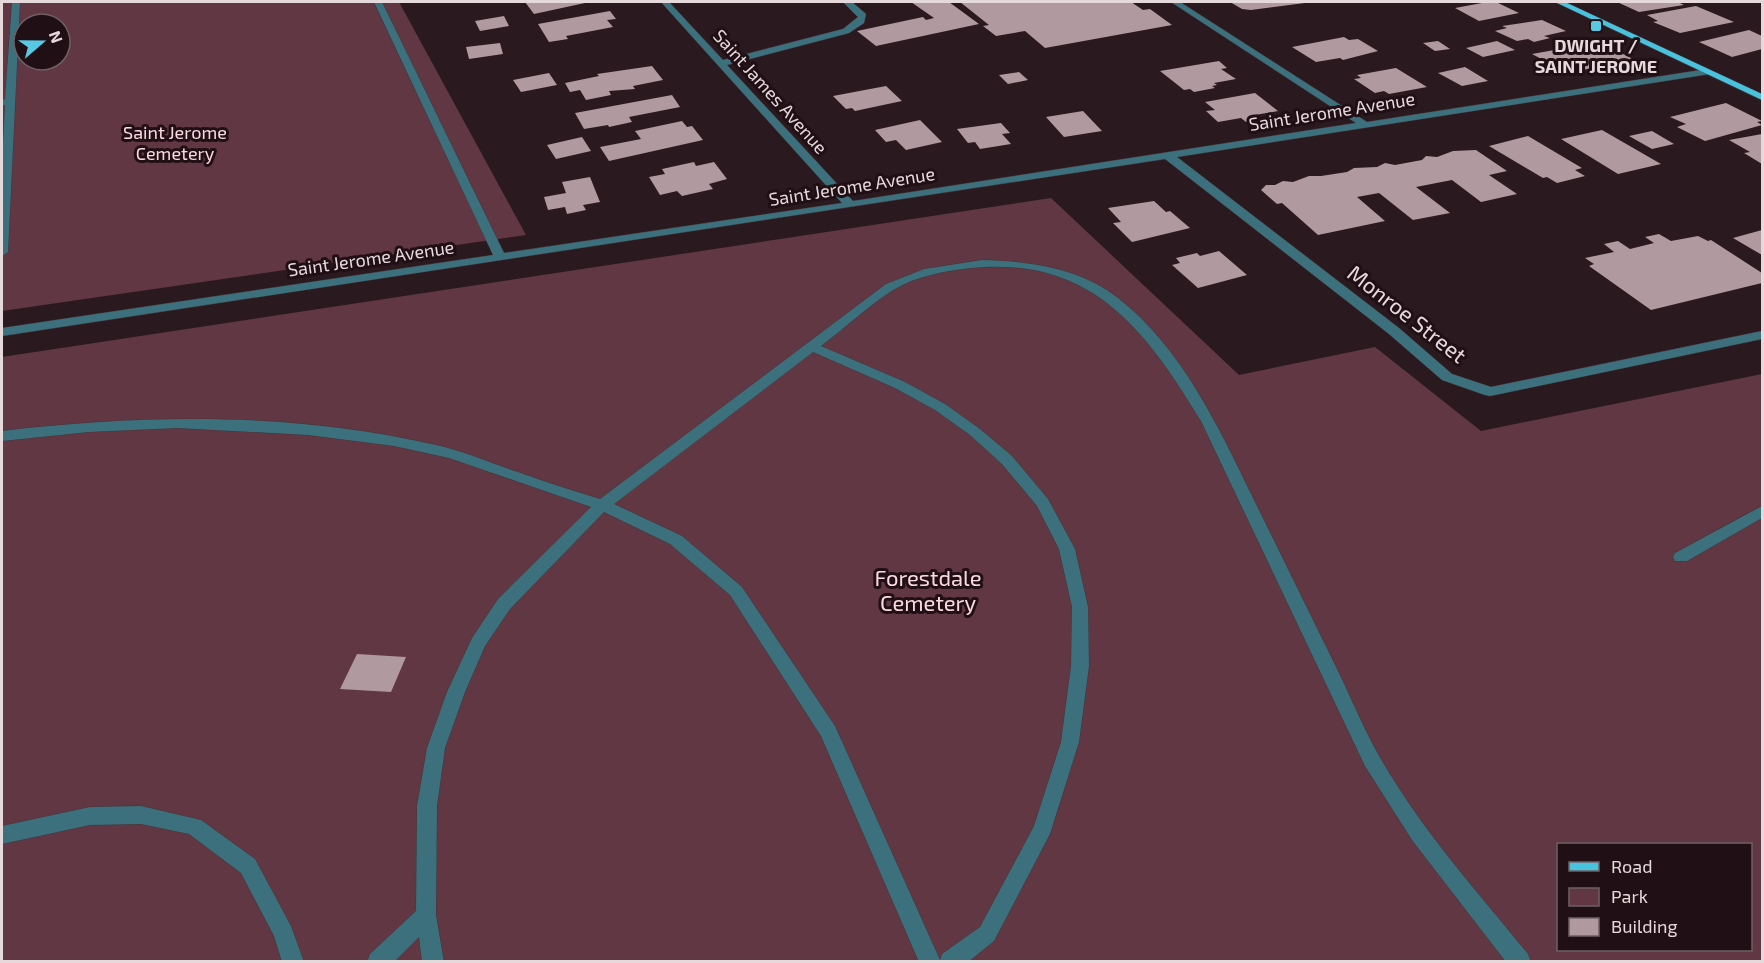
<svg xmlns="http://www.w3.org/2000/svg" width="1764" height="963" font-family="'Exo 2',sans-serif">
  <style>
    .green { fill: #623744; fill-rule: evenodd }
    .building { fill: #b0999f }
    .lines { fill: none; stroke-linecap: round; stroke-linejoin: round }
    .minor-casing { stroke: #443439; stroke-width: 1 }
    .major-casing { stroke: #443439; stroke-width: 1 }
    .minor { fill: #3b707c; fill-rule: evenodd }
    .major { fill: #49c2dd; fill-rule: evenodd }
    .poi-dot { fill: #58c9e3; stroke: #201015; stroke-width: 2 }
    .labels { text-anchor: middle; stroke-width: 6; stroke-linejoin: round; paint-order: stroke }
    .far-poi-label { font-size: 18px; font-weight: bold; fill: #e5d9dc; stroke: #201015 }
    .far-street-label { font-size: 18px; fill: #e5d9dc; stroke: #201015 }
    .far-park-label { font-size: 18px; fill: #fcd9e2; stroke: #201015 }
    .street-label { font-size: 22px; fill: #e5d9dc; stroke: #201015 }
    .park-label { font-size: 22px; fill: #fcd9e2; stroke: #201015 }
  </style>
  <rect width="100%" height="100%" fill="#2a191e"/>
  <!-- green -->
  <path class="green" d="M2 2H399L526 235 2 311ZM24 24H60V60H24Z
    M1051 198 1239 375 1375 347 1481 431 1762 374V961L2 962V357ZM1558 844H1750V950H1558Z"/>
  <!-- building -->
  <path class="building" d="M525 2H585V3L534 14Z
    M911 2H949L979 24 876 46 857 31 923 17 926 20 934 18Z
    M960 2H1131L1143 10 1150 9 1172 25 1045 48 1025 31 996 36 983 26 989 25Z
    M1230 2H1305V3L1251 10 1242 9Z
    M1479 2H1496L1519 13 1479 21 1455 8 1482 3Z
    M1617 2H1678L1684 5 1639 12Z
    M1696 6 1734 22 1680 33 1653 22 1658 21 1647 15Z
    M610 11 616 19 607 20 613 27 566 36 568 39 549 42 538 24Z
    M504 16 509 26 480 31 475 21Z
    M1542 20 1566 31 1544 36 1550 38 1534 42 1528 39 1517 41 1495 31 1507 28 1502 26Z
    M1749 30 1762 36V49L1732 57 1699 42Z
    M1344 37 1349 40 1358 39 1378 51 1343 60 1340 58 1316 62 1292 47Z
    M1438 41 1450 49 1435 51 1423 43Z
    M1497 41 1515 50 1483 57 1466 48Z
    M1599 42 1633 59 1583 70 1575 65 1560 69 1532 54Z
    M500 43 503 54 469 59 466 47Z
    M1219 61 1227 68 1221 69 1236 79 1214 83 1217 85 1212 86 1215 88 1194 92 1190 89 1184 90 1160 71Z
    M652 66 663 80 633 86 635 89 609 91 611 95 586 100 580 90 570 92 565 83 599 76 597 74Z
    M1465 67 1488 81 1462 86 1438 73Z
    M1396 68 1427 87 1389 94 1384 91 1375 93 1354 79 1361 78 1357 75Z
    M1019 72 1028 80 1008 84 999 75Z
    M549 73 557 85 521 92 513 80Z
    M886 86 902 101 855 111 852 108 846 109 833 96Z
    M1255 93 1278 111 1255 115 1260 119 1246 122 1241 118 1218 122 1206 111 1215 110 1205 102Z
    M672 95 680 107 629 117 632 122 609 127 608 125 584 129 575 113Z
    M1726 103 1762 121 1757 122 1762 125 1705 141 1677 127 1686 124 1670 117Z
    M1083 111 1102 131 1064 137 1046 117Z
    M920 120 942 142 906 150 896 140 886 142 875 130Z
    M682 121 687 127 692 126 703 140 609 161 600 147 641 139 635 131Z
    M1001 123 1010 133 1002 134 1011 144 980 149 975 142 968 143 957 129Z
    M1602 130 1661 164 1618 174 1561 139Z
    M1652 131 1674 144 1652 149 1629 136Z
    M1762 134V164L1744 153 1750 152 1729 140Z
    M1528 136 1582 168 1575 170 1585 176 1557 183 1547 177 1543 178 1489 146Z
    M582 137 591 151 556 159 547 145Z
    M1476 150 1507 171 1489 175 1517 194 1481 202 1452 180 1416 187 1450 213 1413 220 1379 193 1357 197 1385 221 1318 235 1282 203 1277 204 1261 190 1266 185H1275L1283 181 1293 182 1309 176H1321L1347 172 1354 168 1377 167 1385 163 1395 165 1422 160 1426 156 1437 157 1453 151Z
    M694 162 696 166 714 162 727 179 709 184 713 189 682 196 677 191 660 195 649 177 665 174 662 169Z
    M590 177 600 202 583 205 586 210 567 214 565 207 548 210 544 197 566 193 562 182Z
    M1154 201 1166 212 1170 211 1190 228 1132 242 1113 223 1121 222 1108 208Z
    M1762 230V255L1733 238Z
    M1659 234 1671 241 1698 236 1708 241 1711 240 1762 273V283L1651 310 1589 266 1594 264 1585 258 1614 252 1604 244 1618 241 1630 249 1654 243 1645 237Z
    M1219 251 1247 275 1198 288 1172 265 1180 263 1176 258 1197 253 1200 256Z
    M357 654 406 657 391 692 340 689Z"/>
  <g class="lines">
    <!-- minor casing -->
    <g class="minor-casing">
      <path id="minor" d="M12 2H20L8 252 2 256V161L5 105 2 106V100L5 99Z
        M374 2H382L504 253 842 203 661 2H669L723 60 843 29 858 17 843 2H852L866 14 864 23 849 33 727 65 853 201 1356 123 1171 2H1180L1367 122 1707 69 1710 70V74L1177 157 1399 328 1452 374 1491 387 1762 331V339L1490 396 1485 395 1442 380 1389 334 1165 159 2 336V328L493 255Z
        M982 260C1029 261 1080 268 1118 298 1183 349 1219 428 1254 500 1282 557 1310 614 1338 671 1351 698 1363 727 1378 754 1419 827 1476 890 1528 954L1531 962H1506L1412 840 1365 766 1201 421C1145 329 1091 256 971 268 945 271 916 276 893 290 868 306 845 328 821 346L905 382 945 404 980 429 1012 456 1048 499 1075 549 1088 607 1089 666 1079 742 1050 834 994 941 968 962H919L821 736 730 595 670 544 604 512 510 609 485 646 465 692 445 748 437 806 436 915 444 962H422L419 937 394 962H367L370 954 416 911 417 806 427 748 447 692 472 638 498 599 591 507 449 458 394 446 308 435 177 428 89 432 2 441V431C145 414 294 412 436 445 464 451 490 463 518 472 545 482 572 490 600 499L886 284 924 269ZM813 352 895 388 935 410 970 435 1002 464 1037 506 1059 549 1072 607 1071 666 1061 742 1034 826 980 927 942 954 940 960 835 726 742 587 682 536 614 504Z
        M1762 506V518L1687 561H1675L1673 557 1675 553Z
        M141 806 201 820 255 859 291 926 304 962H282L274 936 241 873 189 834 141 824 90 825 2 844V826L90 807Z"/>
    </g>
    <!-- major casing -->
    <g class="major-casing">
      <path id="major" d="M1555 2H1565L1762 94V100Z"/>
    </g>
    <!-- minor -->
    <use href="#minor" class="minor"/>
    <!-- major -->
    <use href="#major" class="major"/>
  </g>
  <!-- markers -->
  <rect class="poi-dot" x="1590" y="20" width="12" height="12" rx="3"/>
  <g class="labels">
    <!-- far-poi labels -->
    <g class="far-poi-label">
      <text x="1596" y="52">DWIGHT /<tspan x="1596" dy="21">SAINT JEROME</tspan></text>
    </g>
    <!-- far-street labels -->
    <g class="far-street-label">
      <text transform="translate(770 92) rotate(48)" y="6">Saint James Avenue</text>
      <text transform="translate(1332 112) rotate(-9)" y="6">Saint Jerome Avenue</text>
      <text transform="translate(852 187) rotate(-9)" y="6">Saint Jerome Avenue</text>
      <text transform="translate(371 259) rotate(-8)" y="6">Saint Jerome Avenue</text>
    </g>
    <!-- far-park labels -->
    <g class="far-park-label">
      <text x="175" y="139">Saint Jerome<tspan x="175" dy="21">Cemetery</tspan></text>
    </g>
    <!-- street labels -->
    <g class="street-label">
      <text transform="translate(1407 314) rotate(38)" y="8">Monroe Street</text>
    </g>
    <!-- park labels -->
    <g class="park-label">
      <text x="928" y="586">Forestdale<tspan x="928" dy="25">Cemetery</tspan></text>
    </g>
  </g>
  <!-- border -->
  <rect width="1764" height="963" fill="none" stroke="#e5d9dc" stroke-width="6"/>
  <!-- legend -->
  <rect x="1557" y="843" width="195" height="108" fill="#201015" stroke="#6f6065" stroke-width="1.5"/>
  <rect x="1569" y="862" width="30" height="9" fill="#49c2dd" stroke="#6f6065" stroke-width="1.5"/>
  <text x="1611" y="873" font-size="18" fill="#e5d9dc">Road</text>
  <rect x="1569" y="888" width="30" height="18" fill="#623744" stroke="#6f6065" stroke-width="1.5"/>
  <text x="1611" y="903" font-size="18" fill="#e5d9dc">Park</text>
  <rect x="1569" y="918" width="30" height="18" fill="#b0999f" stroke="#6f6065" stroke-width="1.5"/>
  <text x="1611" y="933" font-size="18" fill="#e5d9dc">Building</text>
  <!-- north arrow -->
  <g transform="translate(42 42) rotate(70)"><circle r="28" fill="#201015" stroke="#6f6065" stroke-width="1.5"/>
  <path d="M0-4.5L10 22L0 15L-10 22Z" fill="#58c9e3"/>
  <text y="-9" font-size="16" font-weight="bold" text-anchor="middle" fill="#e5d9dc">N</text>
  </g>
</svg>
